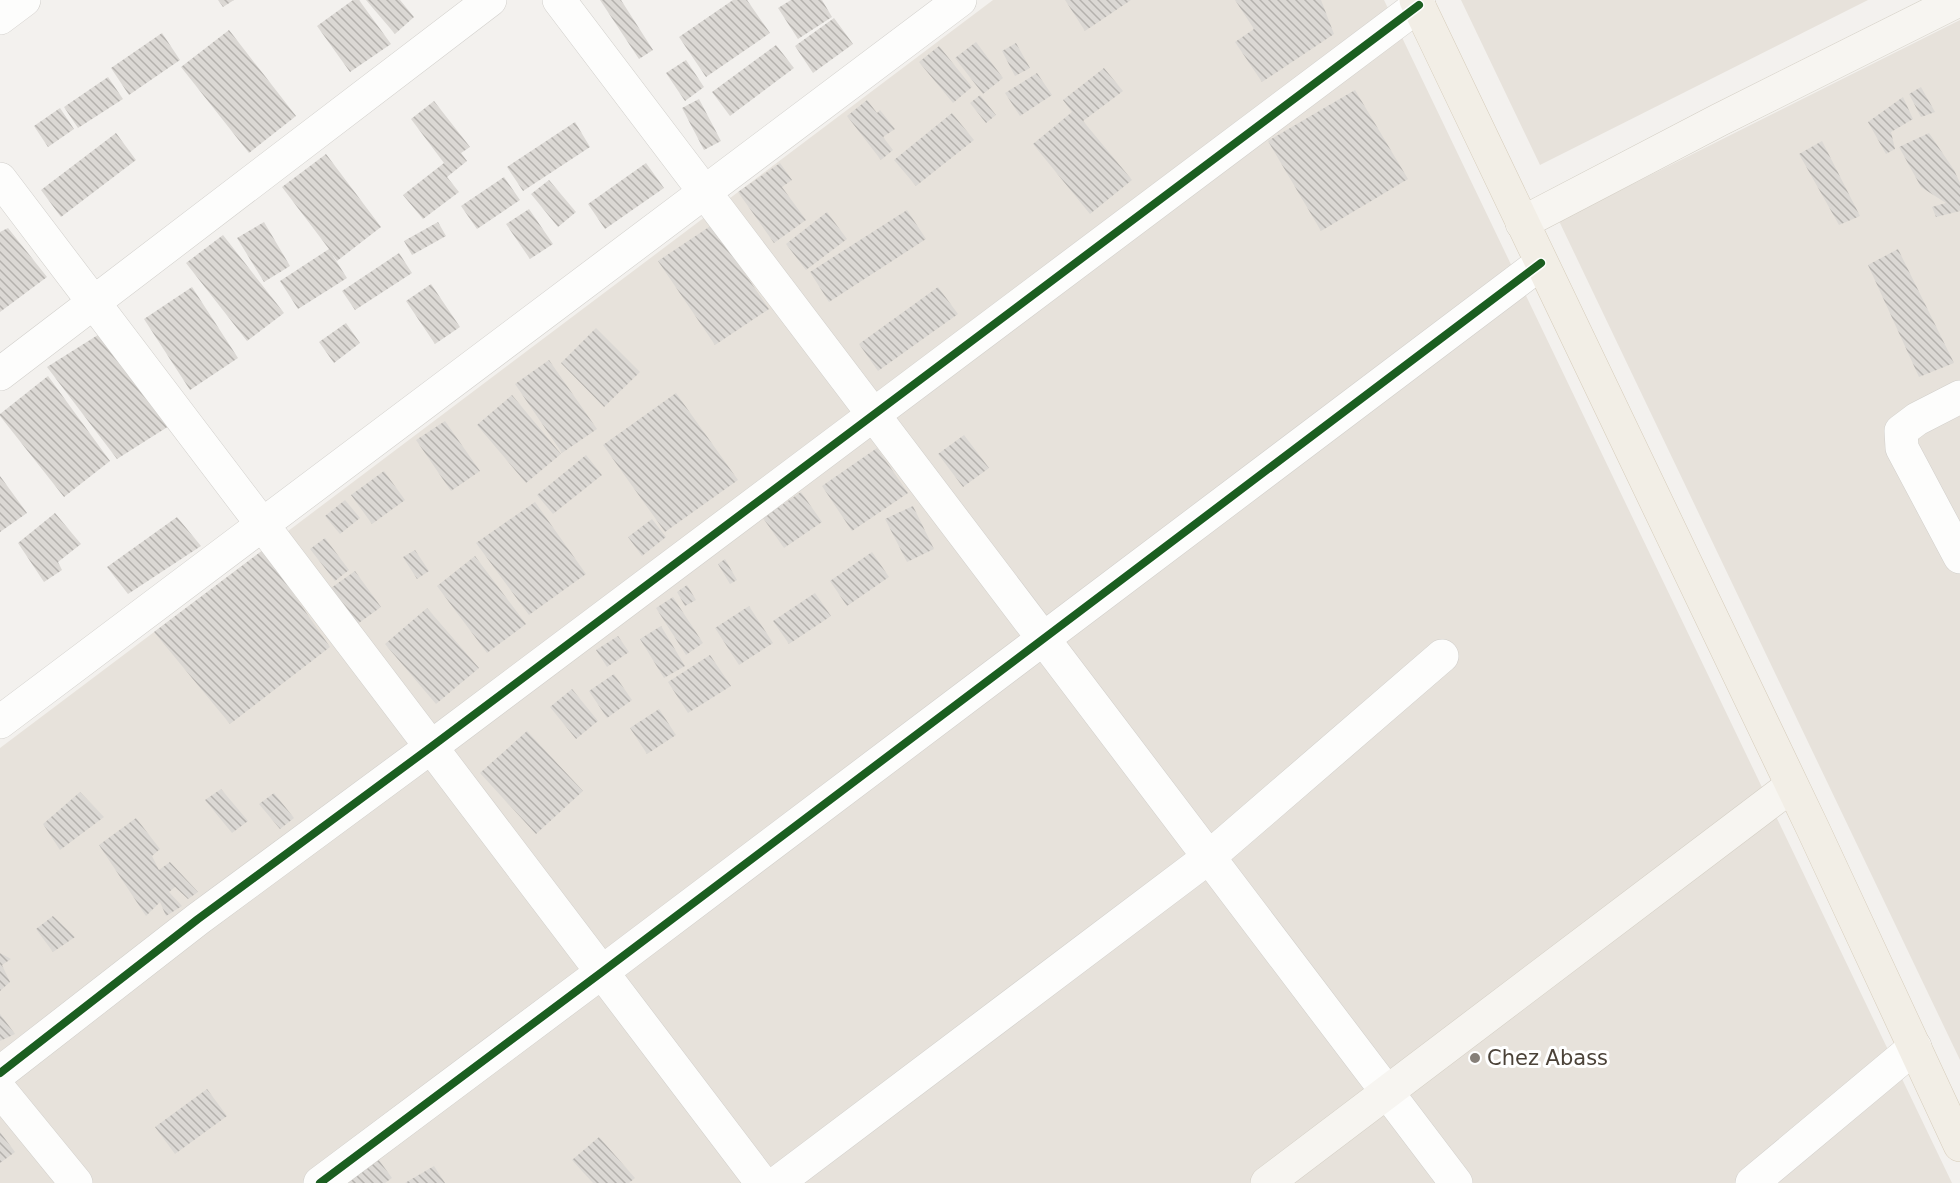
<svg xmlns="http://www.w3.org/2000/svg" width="1960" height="1183" font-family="'DejaVu Sans',sans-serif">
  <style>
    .residential { fill: #e7e2db }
    .building { fill: url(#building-back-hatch) }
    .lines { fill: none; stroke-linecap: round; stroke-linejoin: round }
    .street-casing { stroke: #d1cfcb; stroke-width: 34 }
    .secondary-casing { stroke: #d3cec4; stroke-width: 34 }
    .primary-casing { stroke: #d6ccba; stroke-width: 34 }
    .street { stroke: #fdfdfc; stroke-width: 33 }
    .secondary { stroke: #f7f5f1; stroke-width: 33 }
    .primary { stroke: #f2eee6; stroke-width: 33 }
    .cycleway-casing { stroke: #fff; stroke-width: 11 }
    .cycleway { stroke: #1b5e20; stroke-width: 8 }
    .poi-dot { fill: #867f78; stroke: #fff; stroke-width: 2 }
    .labels { text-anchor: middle; stroke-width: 6; stroke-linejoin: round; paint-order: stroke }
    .poi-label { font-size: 21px; fill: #4b4238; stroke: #fff; text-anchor: start }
  </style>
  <defs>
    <pattern id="building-back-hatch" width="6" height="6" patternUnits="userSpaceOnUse" patternTransform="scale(1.5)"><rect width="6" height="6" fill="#dbd8d4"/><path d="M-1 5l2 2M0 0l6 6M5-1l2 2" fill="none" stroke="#b4b1ad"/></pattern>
  </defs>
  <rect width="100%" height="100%" fill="#f3f1ee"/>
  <!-- residential -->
  <path class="residential" d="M993 0H1384L1952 1183H0V748Z
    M1461 0H1868L1540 165Z
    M1960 20V1060L1559 221Z"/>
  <!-- building -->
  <path class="building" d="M218 0H234L223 7Z
    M353 0H359L391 44 350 72 317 26Z
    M366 0H400L414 17 395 34Z
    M600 0H621L653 50 639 59Z
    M733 0H747L770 33 706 77 679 37Z
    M791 0H822L832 17 798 39 778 8Z
    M1065 0H1131L1085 31Z
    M1235 0H1321L1334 34 1262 82 1235 42 1254 29Z
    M834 18 853 44 813 73 795 46Z
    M229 30 296 116 249 153 181 67Z
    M162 33 180 60 129 95 111 68Z
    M976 42 1003 78 983 94 955 58Z
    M1016 43 1030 68 1015 76 1002 51Z
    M776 45 794 68 730 116 712 92Z
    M939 46 972 87 953 103 919 62Z
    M686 60 704 87 685 101 666 73Z
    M1104 68 1123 91 1083 121 1132 180 1090 214 1033 144 1072 112 1063 100Z
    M1037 73 1052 95 1020 116 1005 93Z
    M108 77 123 99 78 128 64 107Z
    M1921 87 1935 112 1921 117 1909 94Z
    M1355 90 1408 179 1321 231 1268 141Z
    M980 95 996 115 986 123 970 103Z
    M1903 97 1913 119 1891 132 1895 149 1886 154 1868 122Z
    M699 99 721 141 704 150 682 108Z
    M867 100 877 113 880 110 895 129 883 137 893 150 881 160 847 116Z
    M434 101 470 147 461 153 467 161 447 177 459 192 423 219 403 195 444 163 411 119Z
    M60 108 74 129 48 147 34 126Z
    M952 113 974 140 916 186 894 160Z
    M575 122 590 147 523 191 507 167Z
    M116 133 136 160 61 217 41 190Z
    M1929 133 1954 170 1960 183V211L1936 217 1932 207 1946 203 1921 187 1899 147Z
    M1822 141 1860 216 1839 225 1799 154Z
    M326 154 381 227 337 261 331 253 347 278 298 309 280 281 329 249 282 187Z
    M646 163 664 188 605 229 588 204Z
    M780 163 792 180 782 187 806 220 774 243 738 192Z
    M504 177 520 200 477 229 461 206Z
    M549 180 576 212 558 227 531 194Z
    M529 209 553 244 530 259 506 224Z
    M907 210 926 239 829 302 810 272Z
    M827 212 847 239 806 270 786 244Z
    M264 222 290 266 264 282 237 238Z
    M438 222 446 236 412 255 404 241Z
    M712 225 769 309 715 345 658 261Z
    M8 228 47 277 0 312V232Z
    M223 235 284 313 247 341 186 263Z
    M1898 249 1954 363 1919 377 1868 265Z
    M399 253 412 273 355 310 342 291Z
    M431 284 460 327 435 344 406 301Z
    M192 287 238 358 190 390 144 319Z
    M938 287 958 314 878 371 859 344Z
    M346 323 360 343 334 363 319 342Z
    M596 328 640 372 604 407 561 363Z
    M101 333 169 426 117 459 47 367Z
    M549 360 597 429 562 453 515 384Z
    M48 376 110 461 64 497 0 416V414Z
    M676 393 738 480 665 532 603 445Z
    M512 395 561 454 526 483 477 425Z
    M445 421 480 471 451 491 416 440Z
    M964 435 989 468 963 487 938 454Z
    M877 448 908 493 852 531 822 486Z
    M586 455 602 475 553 514 537 495Z
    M384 471 405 500 372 524 351 495Z
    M0 476 27 513 0 532Z
    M801 492 822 522 784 548 763 518Z
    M345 500 360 518 340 534 325 516Z
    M535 502 586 574 529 615 476 543Z
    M913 506 934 549 907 562 885 519Z
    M55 513 81 544 58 562 62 570 44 582 18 543Z
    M177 517 201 546 128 594 107 567Z
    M652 519 666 537 642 556 628 537Z
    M325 538 349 570 335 581 310 549Z
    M263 550 330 647 230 724 154 632Z
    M415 550 429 571 417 579 403 557Z
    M872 552 889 577 847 606 830 581Z
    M475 556 526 624 487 653 437 586Z
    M725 559 737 580 730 584 718 564Z
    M355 571 381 607 356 625 331 588Z
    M687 585 696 600 685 606 677 592Z
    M815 593 831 616 789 644 773 621Z
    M673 597 703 643 686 655 656 608Z
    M749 606 773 643 739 665 715 628Z
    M427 608 479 668 436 704 385 644Z
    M661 626 685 666 664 678 640 639Z
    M618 636 629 652 607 667 596 650Z
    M710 655 731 686 688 713 668 682Z
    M614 674 632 700 607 718 589 691Z
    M572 689 598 721 576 739 550 707Z
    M659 709 676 735 647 754 630 728Z
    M527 731 583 791 536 834 480 773Z
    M221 789 248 821 232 833 205 800Z
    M80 792 104 817 60 850 43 824Z
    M274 793 294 818 280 829 259 804Z
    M136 818 160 849 152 856 159 870 170 862 198 892 188 899 175 887 169 892 182 906 166 916 160 902 146 916 99 845Z
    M53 916 75 937 53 952 36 929Z
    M0 953 11 959 2 965 10 982 0 991Z
    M0 1014 15 1034 0 1041Z
    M207 1089 227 1116 175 1154 155 1127Z
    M0 1132 15 1152 0 1163Z
    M599 1137 635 1178 629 1183H593L572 1160Z
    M376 1156 392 1178 385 1183H340Z
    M434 1166 445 1183H405Z"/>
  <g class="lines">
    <!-- street casing -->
    <g class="street-casing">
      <path id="street" d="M559 0 1456 1183
        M0 18 24 0
        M0 179 762 1183
        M0 374 490 0
        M1960 397 1917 419 1901 431 1902 448 1960 557
        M0 722 960 0
        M0 1073 198 919 431 747 1419 5
        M0 1090 76 1183
        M320 1183 602 972 1541 263
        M777 1183 1209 857 1442 656
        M1752 1183 1915 1047"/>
    </g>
    <!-- secondary casing -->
    <g class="secondary-casing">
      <path id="secondary" d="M1522 223 1719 120 1959 0
        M1267 1183 1791 786"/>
    </g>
    <!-- primary casing -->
    <g class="primary-casing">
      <path id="primary" d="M1416 0 1813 829 1960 1145"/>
    </g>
    <!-- street -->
    <use href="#street" class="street"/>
    <!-- secondary -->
    <use href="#secondary" class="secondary"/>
    <!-- primary -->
    <use href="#primary" class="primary"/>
    <!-- cycleway casing -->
    <g class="cycleway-casing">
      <path id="cycleway" d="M0 1073 198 919 431 747 1419 5
        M320 1183 602 972 1541 263"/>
    </g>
    <!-- cycleway -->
    <use href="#cycleway" class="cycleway"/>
  </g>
  <!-- markers -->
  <circle class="poi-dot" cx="1475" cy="1058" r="6"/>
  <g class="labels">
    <!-- poi labels -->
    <g class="poi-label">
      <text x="1487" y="1065">Chez Abass</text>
    </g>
  </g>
</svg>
